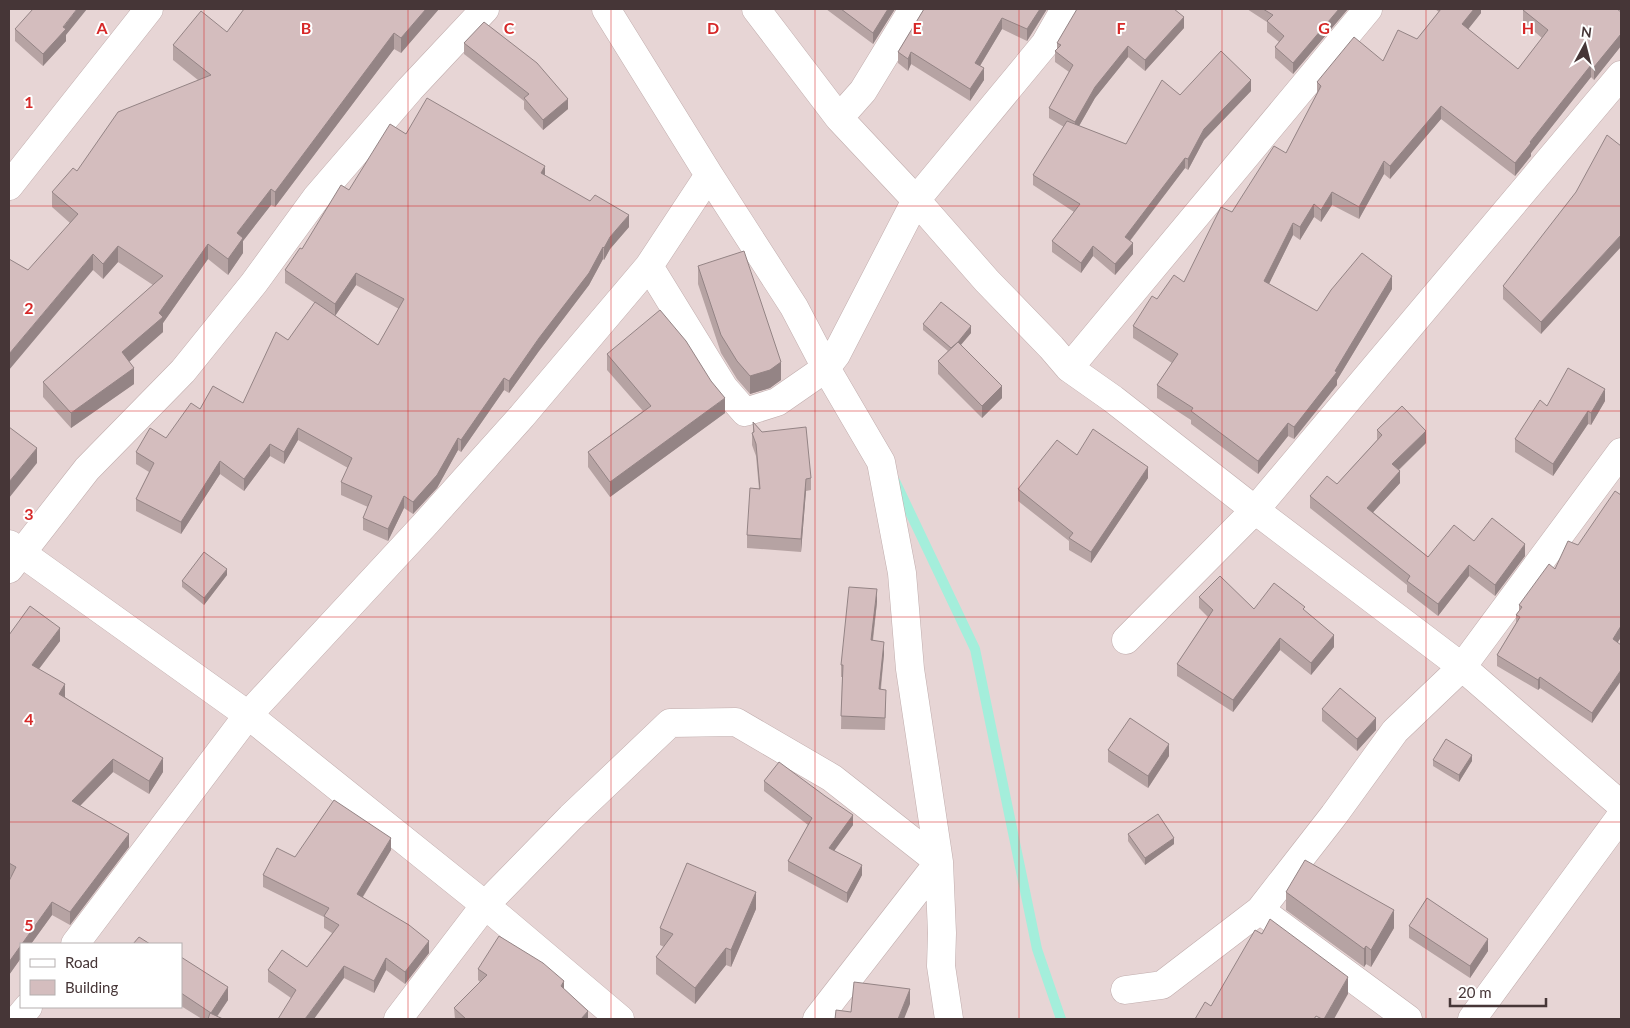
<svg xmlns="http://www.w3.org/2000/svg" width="1630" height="1028" font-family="Lato,sans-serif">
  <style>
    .residential { fill: #e7d5d5; fill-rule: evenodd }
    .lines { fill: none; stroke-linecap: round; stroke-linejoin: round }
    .stream { stroke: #a4eedb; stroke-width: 10 }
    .street-casing { stroke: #c1adad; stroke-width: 29 }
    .street { stroke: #fff; stroke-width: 28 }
    .wall { fill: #b6a3a3; fill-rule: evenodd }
    .shaded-wall { fill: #948485 }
    .building { fill: #d4bdbe; stroke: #948485 }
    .grid { fill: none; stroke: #d62828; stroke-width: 1; stroke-opacity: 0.55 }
    .grid-label { font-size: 16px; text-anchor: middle; font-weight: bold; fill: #d62828; stroke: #fff; stroke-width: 4; stroke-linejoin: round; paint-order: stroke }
  </style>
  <rect width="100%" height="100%" fill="#f3e7e7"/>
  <!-- residential -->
  <path class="residential" d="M9 9H1621V1019H9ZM21 944H181V1007H21Z"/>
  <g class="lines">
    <!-- stream -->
    <path class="stream" d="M895 481 975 649 1037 949 1061 1019"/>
    <!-- street casing -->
    <g class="street-casing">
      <path id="street" d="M606 9 709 175 794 307 826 368 881 462 902 573 910 669 939 862 942 933 941 966 949 1019
        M756 9 839 118 863 91 913 9
        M839 118 916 200 987 281 1051 347 1069 368 1113 399 1255 510 1462 667 1621 805
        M9 186 149 9
        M649 266 724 388 745 412 777 402 826 368 836 355 916 200 1045 44 1065 9
        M1069 368 1368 9
        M9 544 248 715 485 905 620 1019
        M9 569 87 469 183 371 254 283 316 198 410 89 485 9
        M1126 640 1255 510 1621 75
        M1260 910 1408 1019
        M75 944 248 715 427 522 522 416 649 266 709 175
        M1125 990 1162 985 1260 910 1334 815 1395 731 1462 667 1621 452
        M18 1019 28 1007
        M398 1019 485 905 571 817 670 723 736 722 832 778 939 862
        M817 1019 939 862
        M1472 1019 1621 816"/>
    </g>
    <!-- street -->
    <use href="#street" class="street"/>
  </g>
  <!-- wall -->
  <path class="wall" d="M439 9 401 53 394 49 275 207 271 205 243 241V253L228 275 208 259 163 323V332L129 362 134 384 71 428 43 397V382L153 285 118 262 103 279 93 270 70 223 52 207V192L77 171 198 80 173 60V45L227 32Z
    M826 9H895L873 44Z
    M924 9H1047L1027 41 1002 29 980 66 984 80 970 101 911 64 908 71 898 63V52Z
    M1247 9H1348L1293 74 1275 58V47L1279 42 1267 32V22Z
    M1435 9H1481V13L1468 29 1518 69 1542 38 1523 22V10L1621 12V46L1594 80 1591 77 1531 153V156L1515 176 1441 119 1390 179 1384 174 1359 219 1332 205 1321 222 1314 217 1300 240 1293 235 1269 284 1317 311 1392 289 1337 380V385L1294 439 1288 436 1258 474 1191 424V420L1157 398V385L1172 363 1133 338V326L1157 299 1184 282 1232 212 1286 153 1317 94V82L1383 61 1417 39 1439 12Z
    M1184 28 1145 71 1128 57 1095 98 1079 126 1126 144 1180 95 1251 91 1204 140 1188 170 1185 168 1130 241 1133 254 1115 275 1093 256 1081 273 1052 252V241L1074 212 1033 185V175L1064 127 1049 118V108L1069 72 1055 62V51L1057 49V43Z
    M15 29 66 35V41L43 66 15 41Z
    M464 43 568 109 543 130 524 109V101L464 54Z
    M406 134 545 176 629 227 610 249 604 260 603 259 589 285 539 351 509 393 504 390 461 452 458 450 437 488 413 514 404 508 388 541 363 530V518L368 507 341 495V482L348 468 298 440 284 464 270 456 244 491 220 474 181 534 136 511V499L149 472 136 464V452L166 438 200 409 243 403 315 303 285 283V270L349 190ZM356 285 399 309 378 345 335 316Z
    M1621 146 1541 334 1503 299V286Z
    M698 266 781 380 770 388 750 394 737 379 721 353 698 284Z
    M923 324 971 333 961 345 1002 398 982 418 938 374V361L948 351 923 330Z
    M607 354 725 413 610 497 588 467V452L643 411 607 370Z
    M1605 401 1591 425 1588 424 1553 476 1515 452V439L1547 406Z
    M753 422 762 432 811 478V490L806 491 801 552 747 548V535L759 489 756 456 752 445V433H753Z
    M1377 430 1426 443 1399 470 1400 483 1373 512 1428 557 1474 541 1525 556 1495 596 1469 576 1438 616 1407 592V585L1310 508V496L1337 484 1377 440Z
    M1077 455 1148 478 1091 563 1069 550V541L1018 501V489Z
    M1621 495V637L1618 642 1592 723 1540 688 1538 690 1497 666V655L1516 623V615L1519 611V605L1578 545Z
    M227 575 204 605 182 587V581Z
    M1199 597 1254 609 1305 611 1334 647 1311 675 1280 650 1233 712 1177 676V664L1208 617 1199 608Z
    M877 602 873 641 884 654 881 689 886 702 885 730 841 729 842 677H841V665Z
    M9 635 60 641 39 669 65 697 163 772 149 794 113 772 80 806 129 847 70 925 52 915 31 944H21V958L9 975V881L11 877 9 876Z
    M1322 709 1376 730 1357 751 1322 721Z
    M1108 750 1169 756 1148 788 1108 762Z
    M1433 760 1472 761 1459 782 1433 766Z
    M764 781 853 825 834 850 862 875 847 903 788 871V861L808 825 764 791Z
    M1128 834 1174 844 1145 865 1128 841Z
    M391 850 363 897 429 953 405 984 386 970 374 993 344 978 291 998 268 982V970L307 967 332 933 324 928V917L263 887V875L295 857Z
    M1286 892 1394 928 1371 967 1366 964 1364 967 1286 910Z
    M756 909 731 967 726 965 695 1004 656 974V957L664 947 660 945V928Z
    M1409 926 1488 951 1470 978 1409 938Z
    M181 957 228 1000 217 1017 223 1019H202L181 1006Z
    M478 969 564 989 588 1019H455L454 1008 480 982 478 980Z"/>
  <!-- shaded-wall -->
  <path class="shaded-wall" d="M77 9H87L66 35V41L43 66V54Z
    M426 9H439L401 53V38Z
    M888 9H895L873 44V33Z
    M1040 9H1047L1027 41V29Z
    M1339 9H1348L1293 74V63Z
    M1474 9H1481V13L1462 37V24Z
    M1184 17V28L1145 71V60Z
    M1002 18V29L975 74V63Z
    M1621 24V46L1594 80V67Z
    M394 33V49L275 207V192Z
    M1128 46V57L1095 98 1075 133V122L1095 87Z
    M911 52V64L908 71V59Z
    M1591 65V77L1531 153V156L1515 176V163L1530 142Z
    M984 68V80L970 101V89Z
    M1251 80V91L1204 140 1188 170V159L1204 129Z
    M568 99V109L543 130V120Z
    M1441 106V119L1390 179V166Z
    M1185 158V168L1125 247V237Z
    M1384 161V174L1359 219V207Z
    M545 166V178L541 173Z
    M271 189V205L243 241V253L228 275V259L237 233Z
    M1332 192V205L1321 222V210Z
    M1314 204V217L1300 240V227Z
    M629 215V227L610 249 604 260V248L610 237Z
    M1293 223V235L1264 294V281Z
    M1621 235V247L1541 334V322Z
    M1133 243V254L1115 275V264Z
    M208 244V259L163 323V332L122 368V352L159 313Z
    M118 246V262L103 279V264Z
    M1093 246V256L1081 273V263Z
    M603 247V259L589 285 539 351 509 393V381Z
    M93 254V270L9 370V354Z
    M356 273V285L335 316V304Z
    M1392 276V289L1337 380V385L1294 439V427L1335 371Z
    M971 326V333L952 355V349Z
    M781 362V380L770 388 750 394V376Z
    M134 368V384L71 428V413Z
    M504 378V390L461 452V440Z
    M1002 386V398L982 418V406Z
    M1605 389V401L1591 425V413Z
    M725 398V413L610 497V482Z
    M1588 411V424L1553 476V464Z
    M1288 423V436L1258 474V461Z
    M298 428V440L284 464V452Z
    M1426 431V443L1392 476V464Z
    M458 438V450L437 488 413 514V502Z
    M270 444V456L244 491V479Z
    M37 448V463L9 498V482Z
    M220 461V474L181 534V522Z
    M1148 467V478L1091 563V552Z
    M1400 471V483L1367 519V508Z
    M806 479V491L801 552V539Z
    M404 496V508L388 541V529Z
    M1525 544V556L1495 596V585Z
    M1469 565V576L1438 616V604Z
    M227 569V575L204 605V598Z
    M877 589V602L871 653V640Z
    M1621 626V637L1613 650V639Z
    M60 628V641L32 678V665Z
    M1334 635V647L1311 675V663Z
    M1280 638V650L1233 712V700Z
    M884 642V654L879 702V689Z
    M1621 670V681L1592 723V713Z
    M1540 677V688L1538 690V680Z
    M65 684V697L59 707V694Z
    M1376 718V730L1357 751V739Z
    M1169 744V756L1148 788V776Z
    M1472 755V761L1459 782V775Z
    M163 758V772L149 794V781Z
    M113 759V772L72 814V801Z
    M853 815V825L829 858V848Z
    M129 834V847L70 925V912Z
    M391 838V850L357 906V894Z
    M1174 838V844L1145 865V858Z
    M862 865V875L847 903V893Z
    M756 892V909L731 967V950Z
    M52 902V915L31 944H22Z
    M1394 910V928L1371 967V950Z
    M1488 939V951L1470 978V966Z
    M429 941V953L405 984V972Z
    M21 945V958L9 975V962Z
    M1366 946V964L1364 967V949Z
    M726 948V965L695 1004V988Z
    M386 958V970L374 993V981Z
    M344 966V978L314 1019H305Z
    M1348 977V994L1334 1019H1324Z
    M564 981V992L561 986Z
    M228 987V1000L215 1019 211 1013Z
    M910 989V1004L904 1019H898Z
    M588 1011V1019H581Z"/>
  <!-- building -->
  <path class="building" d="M33 9H77L63 27 66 29 43 54 15 29Z
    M244 9H426L401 38 394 33 275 192 271 189 237 233 243 238 228 259 208 244 159 313 163 317 122 352 134 368 71 413 43 382 163 276 118 246 103 264 93 254 9 354V259L28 270 78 214 52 192 73 168 77 171 118 112 211 75 173 45 201 11 227 32Z
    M841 9H888L873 33Z
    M924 9H1040L1027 29 1002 18 975 63 984 68 970 89 911 52 908 59 898 52Z
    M1077 9H1174L1184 17 1145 60 1128 46 1095 87 1075 122 1049 108 1073 65 1055 51 1061 45 1057 43Z
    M1263 9H1339L1293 63 1275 47 1284 36 1267 21 1273 15Z
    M1441 9H1474L1462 24 1518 69 1548 30 1523 10V9H1617L1621 12V24L1620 25 1621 26V34L1594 67 1591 65 1530 142 1531 143 1515 163 1441 106 1390 166 1384 161 1359 207 1332 192 1321 210 1314 204 1300 227 1293 223 1264 281 1317 311 1331 290 1362 253 1392 276 1335 371 1337 372 1294 427 1288 423 1258 461 1191 411 1193 408 1157 385 1178 354 1133 326 1152 296 1157 299 1174 275 1184 282 1221 207 1232 212 1274 146 1286 153 1321 86 1317 82 1354 37 1383 61 1398 30 1417 39Z
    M484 22 537 63 568 99 543 120 524 98 529 94 464 43Z
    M1221 51 1251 80 1204 129 1188 159 1185 158 1125 237 1133 243 1115 264 1093 246 1081 263 1052 241 1080 204 1033 175 1067 121 1126 144 1162 80 1180 95Z
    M427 98 545 166 541 173 590 201 595 195 629 215 610 237 604 248 603 247 589 273 539 338 509 381 504 378 461 440 458 438 437 475 413 502 404 496 388 529 363 518 372 496 341 482 352 458 298 428 284 452 270 444 244 479 220 461 181 522 136 499 154 463 136 452 150 428 166 438 191 403 200 409 213 386 243 403 276 332 288 340 315 302 378 345 404 299 356 273 335 304 285 270 300 248 302 249 341 185 349 190 390 124 406 134Z
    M1607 135 1621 146V235L1541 322 1503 286 1576 192Z
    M744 251 781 362 770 370 750 376 737 361 721 335 698 266Z
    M941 302 971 326 958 342 951 348 923 324Z
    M660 310 686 341 711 381 725 398 610 482 588 452 651 406 607 354Z
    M958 342 1002 386 982 406 938 361Z
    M1568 368 1605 389 1591 413 1588 411 1553 464 1515 439 1540 400 1547 406Z
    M1402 406 1426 431 1392 464 1400 471 1367 508 1428 557 1454 525 1474 541 1492 518 1525 544 1495 585 1469 565 1438 604 1407 581 1410 576 1310 496 1327 476 1337 484 1382 435 1377 430Z
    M753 422 762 432 806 427 811 478 806 479 801 539 747 535 750 488 760 489 756 444 752 433 754 432Z
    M9 427 37 448 9 482Z
    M1093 429 1148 467 1091 552 1069 538 1073 533 1018 489 1057 440 1077 455Z
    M1615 491 1621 495V626L1613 639 1621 645V670L1592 713 1540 677 1538 680 1497 655 1520 617 1516 615 1522 607 1519 605 1549 564 1555 569 1568 541 1578 545Z
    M204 552 227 569 204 598 182 581Z
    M1220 576 1254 609 1274 583 1305 607 1303 609 1334 635 1311 663 1280 638 1233 700 1177 664 1213 610 1199 597Z
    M849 587 877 589 871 640 884 642 879 689 886 690 885 718 841 716 843 665H841Z
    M30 606 60 628 32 665 65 684 59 694 163 758 149 781 113 759 72 801 129 834 70 912 52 902 9 962V881L16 867 9 863V635Z
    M1340 688 1376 718 1357 739 1322 709Z
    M1130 718 1169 744 1148 776 1108 750Z
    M1446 739 1472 755 1459 775 1433 760Z
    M779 762 825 796 853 815 829 848 862 865 847 893 788 861 812 818 764 781Z
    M334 800 391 838 357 894 409 925 429 941 405 972 386 958 374 981 344 966 305 1019H278L296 990 268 970 282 950 307 967 339 925 324 916 329 908 263 875 277 848 295 857Z
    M1158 814 1174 838 1145 858 1128 834Z
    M1305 860 1394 910 1371 950 1366 946 1364 949 1286 892Z
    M687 863 756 892 731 950 726 948 695 988 656 957 673 934 660 928Z
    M1427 898 1488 939 1470 966 1409 926Z
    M1270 919 1348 977 1324 1019H1322L1316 1016 1314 1019H1195L1205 1002 1211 1006 1255 930 1262 934Z
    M499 936 543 963 564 981 561 986 588 1011 581 1019H466L454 1008 487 975 478 969Z
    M139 937 150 944H133Z
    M181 957 228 987 211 1013 181 993Z
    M854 982 910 989 898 1019H835L836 1010 851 1012Z
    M210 1013 223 1019H208Z"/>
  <!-- grid -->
  <path class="grid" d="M204 9V1019M408 9V1019M611 9V1019M815 9V1019M1019 9V1019M1222 9V1019M1426 9V1019M9 206H1621M9 411H1621M9 617H1621M9 822H1621"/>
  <g class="grid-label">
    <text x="102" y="34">A</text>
    <text x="306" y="34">B</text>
    <text x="509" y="34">C</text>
    <text x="713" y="34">D</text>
    <text x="917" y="34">E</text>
    <text x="1121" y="34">F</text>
    <text x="1324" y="34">G</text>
    <text x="1528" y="34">H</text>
    <text x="29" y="108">1</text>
    <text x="29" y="314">2</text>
    <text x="29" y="520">3</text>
    <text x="29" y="725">4</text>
    <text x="29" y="931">5</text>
  </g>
  <!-- border -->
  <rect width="1630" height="1028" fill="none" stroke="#463637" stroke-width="20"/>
  <!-- legend -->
  <rect x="20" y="943" width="162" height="65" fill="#ffffff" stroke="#b5afaf"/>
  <rect x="30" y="959" width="25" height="8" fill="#ffffff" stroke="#b5afaf"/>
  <text x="65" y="968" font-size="15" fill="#463637">Road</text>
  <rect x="30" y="980" width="25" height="15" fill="#d4bdbe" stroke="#b5afaf"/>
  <text x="65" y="993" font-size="15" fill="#463637">Building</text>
  <!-- north arrow -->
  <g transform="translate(1585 45) rotate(7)" stroke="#ffffff" stroke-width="4" paint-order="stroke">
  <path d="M0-4L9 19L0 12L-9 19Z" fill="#463637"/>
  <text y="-8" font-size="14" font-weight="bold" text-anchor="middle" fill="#463637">N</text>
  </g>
  <!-- scale -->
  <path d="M1450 998v8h96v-8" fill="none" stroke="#463637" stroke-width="2.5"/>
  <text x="1458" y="998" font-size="15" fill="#463637" stroke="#ffffff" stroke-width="4" paint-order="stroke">20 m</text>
</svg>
